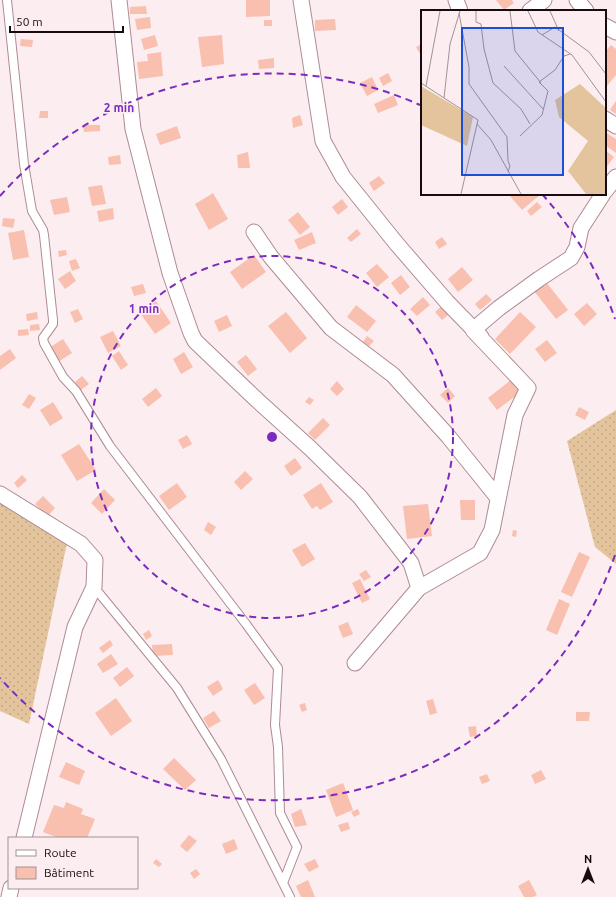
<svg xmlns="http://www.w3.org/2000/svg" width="616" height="897" font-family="Ubuntu,sans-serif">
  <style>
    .grass { fill: url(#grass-dots) }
    .building { fill: #f9bfaf }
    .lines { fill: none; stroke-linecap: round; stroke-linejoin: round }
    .service-casing { stroke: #ae8b94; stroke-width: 10 }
    .minor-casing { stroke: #ae8b94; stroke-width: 17 }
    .service { stroke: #fff; stroke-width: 8 }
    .minor { stroke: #fff; stroke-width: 15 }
    .ring { fill: none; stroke: #7b2cbf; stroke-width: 2; stroke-dasharray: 7 5 }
    .inset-road { fill: none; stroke: #a09396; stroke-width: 1 }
    .view { fill: #1d4ed8; fill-opacity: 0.15; stroke: #1d4ed8; stroke-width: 2 }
    .inset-edge { fill: none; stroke: #170b0f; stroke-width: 2 }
    .centre { fill: #7b2cbf; stroke: #fcedf0; stroke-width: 2 }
    .ring-label { font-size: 12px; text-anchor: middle; font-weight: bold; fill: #7b2cbf; stroke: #fcedf0; stroke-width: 3.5; stroke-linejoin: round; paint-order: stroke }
  </style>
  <defs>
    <pattern id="grass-dots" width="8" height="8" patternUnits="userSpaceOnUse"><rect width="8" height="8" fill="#e4c49d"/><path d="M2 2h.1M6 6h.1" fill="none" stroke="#c3a786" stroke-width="1.8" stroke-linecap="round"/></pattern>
  </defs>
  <rect width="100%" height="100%" fill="#fcedf0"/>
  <!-- grass -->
  <path class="grass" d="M616 410V564L595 547 567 441Z
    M0 502 67 543 29 724 0 711Z"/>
  <!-- building -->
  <path class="building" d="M246 0H270V16L246 17Z
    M496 0H512L514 3 504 10Z
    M146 6 147 14H130V7Z
    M150 17 151 28 137 30 135 19Z
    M335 19 336 30 315 31V20Z
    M264 20H272V26H264Z
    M155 35 158 46 144 50 141 39Z
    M222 35 224 64 202 67 198 37Z
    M21 39 33 40 32 47 20 46Z
    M422 44V57L416 47Z
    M611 45 616 49V75L606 87 605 86V52Z
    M161 52 163 76 139 79 137 62 148 61 147 54Z
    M274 58V68L259 69 258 60Z
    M388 73 392 81 383 86 379 78Z
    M372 77 378 90 367 96 360 83Z
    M394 95 398 105 378 113 374 104Z
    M616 101V114L610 110Z
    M40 111H48V118H39Z
    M300 115 303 125 293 128 292 118Z
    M83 125H100V131L84 132Z
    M177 126 181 138 160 145 156 134Z
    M605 132 616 139V153L605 145Z
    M605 150 614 157 605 169Z
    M248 152 250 168H238L237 155Z
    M120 155 121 164 109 165 108 157Z
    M379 176 385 183 374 191 369 183Z
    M102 185 106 204 92 206 88 187Z
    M213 193 228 219 209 230 195 204Z
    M512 194H541L522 210 510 196Z
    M67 197 70 212 54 215 50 200Z
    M342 199 348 207 338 215 332 207Z
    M537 202 542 207 531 216 527 211Z
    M113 208 114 219 99 222 97 211Z
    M298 212 310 227 300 235 288 220Z
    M3 218 15 219 13 228 2 226Z
    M357 229 361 234 351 242 347 238Z
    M24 230 29 257 13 260 8 233Z
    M312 232 316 243 299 250 294 240Z
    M442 237 447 244 439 249 435 242Z
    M66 250 67 255 59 257 58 251Z
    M254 255 266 272 242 289 230 272Z
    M76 259 80 268 72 271 69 261Z
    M377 264 389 277 377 287 366 273Z
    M462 267 473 280 458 292 448 279Z
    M70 271 76 281 65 289 58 279Z
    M401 275 410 287 400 295 391 283Z
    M543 278 568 310 556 319 531 287Z
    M143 284 146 293 134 296 131 287Z
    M486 294 492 300 480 310 475 304Z
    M423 297 430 305 417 316 410 309Z
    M156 301 171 323 155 334 140 313Z
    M445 303 453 311 442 320 435 312Z
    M587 303 597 314 584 326 574 314Z
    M356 305 376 321 367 332 347 317Z
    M78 309 83 319 75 323 70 312Z
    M37 312 38 319 27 321 26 314Z
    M286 312 307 338 290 353 268 326Z
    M520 312 536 327 510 354 495 339Z
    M227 315 232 326 219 332 214 321Z
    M39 324 40 330 30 331V325Z
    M28 329 29 335 18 336V330Z
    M113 331 121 346 108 353 100 337Z
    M367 336 374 341 369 346 363 342Z
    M63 339 72 353 58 362 49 348Z
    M547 340 557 353 545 362 535 349Z
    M10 349 16 358 0 370V356Z
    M119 351 128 365 121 370 112 356Z
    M184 352 193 367 181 374 173 359Z
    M246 355 257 369 248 376 237 362Z
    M82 376 89 384 81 390 75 382Z
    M511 380 521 392 497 410 488 398Z
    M337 381 344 389 337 396 330 389Z
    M156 388 162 396 148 407 142 399Z
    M448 388 455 396 448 403 440 395Z
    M29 394 36 398 29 409 22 405Z
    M309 397 314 400 310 405 305 402Z
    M53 402 63 418 50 426 40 410Z
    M579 407 589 412 585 420 575 415Z
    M323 418 330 425 315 440 308 433Z
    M187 435 192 444 183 449 178 440Z
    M79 444 96 470 77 481 61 455Z
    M295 458 302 468 291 476 284 466Z
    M245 471 253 479 241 490 234 482Z
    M22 475 27 480 18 488 14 483Z
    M177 483 187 497 169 510 159 496Z
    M321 483 333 502 320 510 317 506 312 509 303 495Z
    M104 489 115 500 102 514 91 503Z
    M43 496 55 508 48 516 35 504Z
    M460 500H475V520H461Z
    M428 504 432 536 407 539 403 506Z
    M208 522 216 527 211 535 204 530Z
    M513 530 517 531 516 537 512 536Z
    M305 543 315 559 302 567 292 550Z
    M579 552 590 557 572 597 561 592Z
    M366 570 371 577 364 581 359 574Z
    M360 579 370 599 362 603 352 583Z
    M559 599 570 604 557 635 546 630Z
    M348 622 353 634 343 638 338 626Z
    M149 630 152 636 146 640 143 634Z
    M110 640 113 645 103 653 99 648Z
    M172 644 173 655 153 656 152 645Z
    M111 654 118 664 103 673 97 664Z
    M127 667 134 676 120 687 113 678Z
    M218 680 223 689 213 696 207 687Z
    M255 683 265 698 254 705 244 690Z
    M116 698 132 721 111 736 95 713Z
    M433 699 437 713 430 715 426 701Z
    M305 703 307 710 302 712 299 705Z
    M214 711 221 721 209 728 203 718Z
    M576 712H590L589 721H576Z
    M476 726 477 736 470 737 468 727Z
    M174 758 196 780 185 790 163 769Z
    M66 762 85 771 79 785 59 777Z
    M541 770 546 779 535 784 531 775Z
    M487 774 490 781 482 784 479 777Z
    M343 783 353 810 336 817 326 790Z
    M66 802 83 809 81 814 95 819 87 838H59L43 832 54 805 64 808Z
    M301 809 307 825 295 827 291 814Z
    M358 809 360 814 354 817 351 812Z
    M348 822 350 829 341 832 338 825Z
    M189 835 197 841 187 852 180 846Z
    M234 839 238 849 226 854 222 844Z
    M156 859 162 864 159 867 153 863Z
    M315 859 319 867 309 872 304 864Z
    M196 869 200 874 194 879 190 873Z
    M308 880 315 897H301L296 886Z
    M529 880 537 895 533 897H524L518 886Z"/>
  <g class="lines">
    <!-- service casing -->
    <g class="service-casing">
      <path id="service" d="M7 0 24 164 32 211 43 230 44 235 53 320V324L43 338 44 343 63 377 76 391 110 446 246 624 278 668 275 725 278 747 280 813 297 847 283 883
        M94 587 177 688 221 759 290 897"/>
    </g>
    <!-- minor casing -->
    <g class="minor-casing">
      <path id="minor" d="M119 0 133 129 170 273 191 333 195 341 257 400 310 448 360 497 411 563 419 588
        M301 0 323 141 343 177 396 243 447 302 481 337
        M456 0 460 11
        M577 0 586 11
        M530 11 544 0
        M605 26 616 32
        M605 119 616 126
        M605 191 616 177
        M254 232 271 257 331 328 393 375 448 436 498 498
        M0 494 81 544 95 560 94 587 75 627 24 838
        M355 663 419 588 480 553 492 530 515 415 528 388 473 330 499 308 539 279 571 258 577 247 581 228 603 194
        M9 897 11 888"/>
    </g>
    <!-- service -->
    <use href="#service" class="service"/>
    <!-- minor -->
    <use href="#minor" class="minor"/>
  </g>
  <!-- distance rings -->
  <g class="ring">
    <circle cx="272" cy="437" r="181"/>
    <path d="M615 555A363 363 0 0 1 0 678M0 196A363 363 0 0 1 420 105M542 194A363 363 0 0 1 615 319"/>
  </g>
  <!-- overview -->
  <g transform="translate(421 10)">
    <rect width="185" height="185" fill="#fcedf0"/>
    <path d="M159 74 185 98V184H165L147 161 167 131 138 107 134 90ZM0 76 52 107 46 136 0 115Z" fill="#e4c49d"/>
    <path class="inset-road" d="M55 1V12L60 14 63 39 72 73 100 99 109 114M89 1 94 41 120 73M107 1 117 22 151 45 185 92M129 1 138 21M38 3 48 57V74L86 127 87 151 89 156 87 162M121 25 134 17 168 42 185 64M83 56 122 99M0 73 57 110 40 184M5 76 19 1M23 88 29 34 39 1M56 114 70 130 100 184M99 126 121 105 127 81 118 72 134 60 143 46 149 44"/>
    <path class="view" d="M41 18H142V165H41Z"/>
    <rect width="185" height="185" class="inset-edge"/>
  </g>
  <circle cx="272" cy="437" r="6" class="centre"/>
  <g class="ring-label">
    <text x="119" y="112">2 min</text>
    <text x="144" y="313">1 min</text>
  </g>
  <!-- legend -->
  <rect x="8" y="837" width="130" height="52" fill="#fcedf0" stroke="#a09396"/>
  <rect x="16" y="850" width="20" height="6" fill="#ffffff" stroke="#a09396"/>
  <text x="44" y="857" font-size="12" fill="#170b0f">Route</text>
  <rect x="16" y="867" width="20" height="12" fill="#f9bfaf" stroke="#a09396"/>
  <text x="44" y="877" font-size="12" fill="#170b0f">Bâtiment</text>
  <!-- north arrow -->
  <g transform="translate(588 869)" stroke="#fcedf0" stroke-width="3" paint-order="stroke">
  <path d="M0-3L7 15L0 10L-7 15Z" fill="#170b0f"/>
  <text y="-6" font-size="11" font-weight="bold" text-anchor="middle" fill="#170b0f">N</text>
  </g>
  <!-- scale -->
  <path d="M10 26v6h113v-6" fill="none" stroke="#170b0f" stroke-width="2"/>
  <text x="16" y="26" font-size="12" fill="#170b0f" stroke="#fcedf0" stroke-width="3" paint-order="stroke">50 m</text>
</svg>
